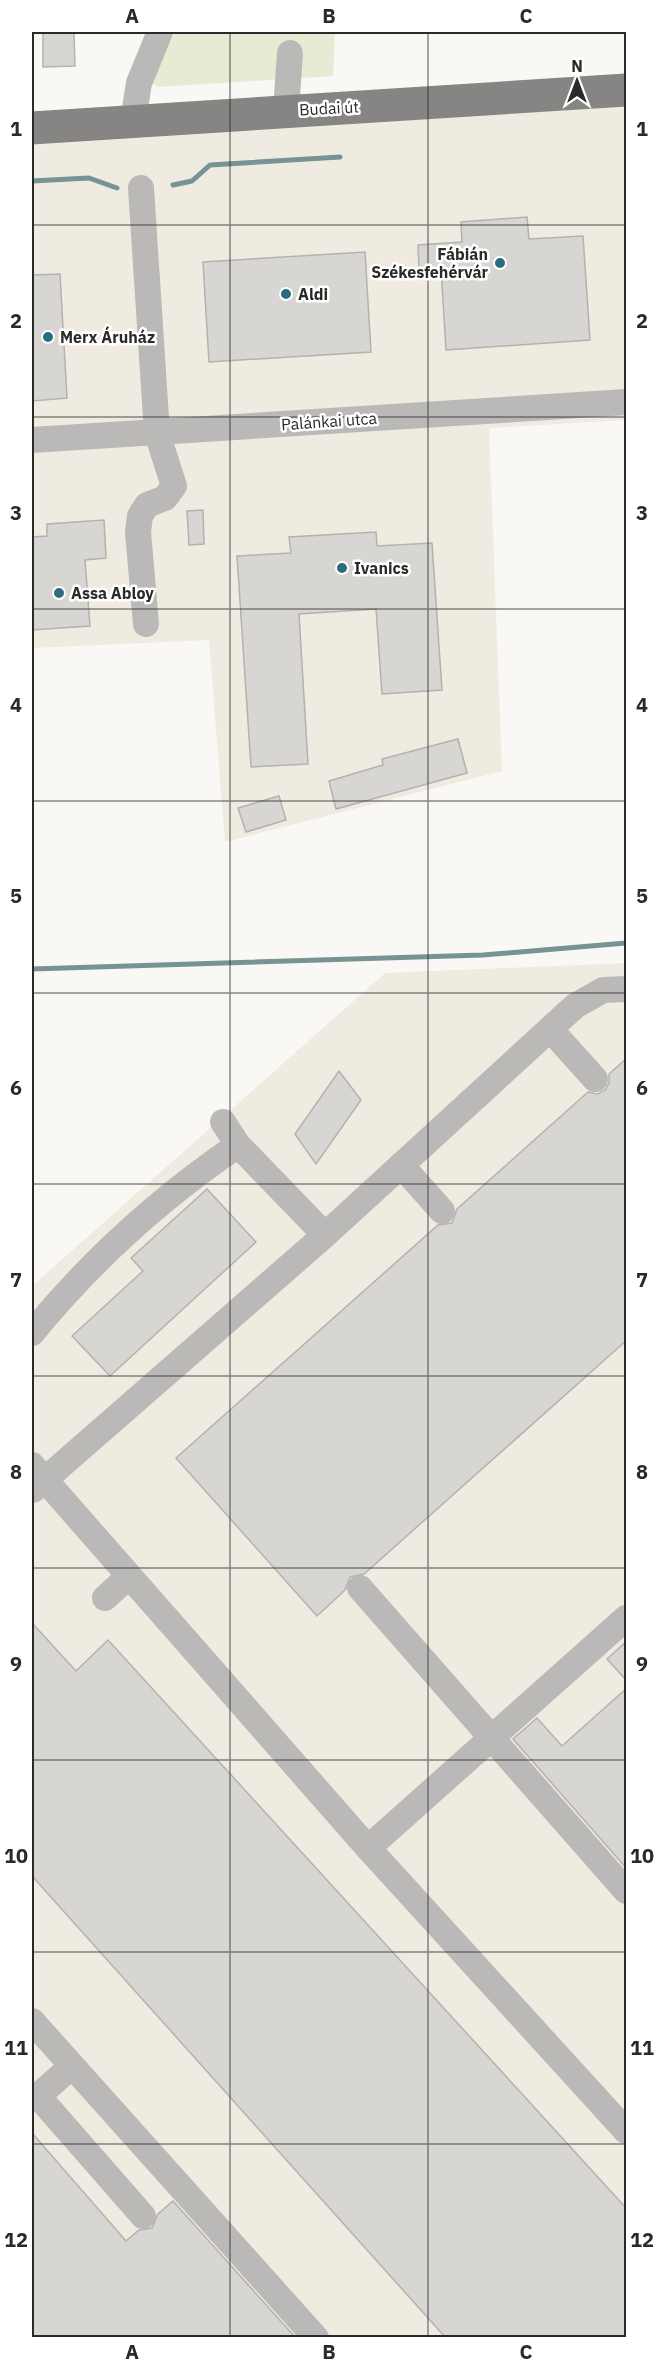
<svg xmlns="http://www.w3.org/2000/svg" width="658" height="2369" font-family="'IBM Plex Sans',sans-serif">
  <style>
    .built { fill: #efebe1 }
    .green { fill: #e5ecd3 }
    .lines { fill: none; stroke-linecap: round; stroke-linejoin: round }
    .stream { stroke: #779393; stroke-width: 5 }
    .building { fill: #d7d6d3; stroke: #b3b2af; stroke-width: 1.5 }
    .minor { stroke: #bab9b8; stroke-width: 26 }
    .major { stroke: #868583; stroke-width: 33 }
    .grid { fill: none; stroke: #2a2a29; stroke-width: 1.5; stroke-opacity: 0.55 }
    .poi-dot { fill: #2d6b81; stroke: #fff; stroke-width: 2 }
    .labels { text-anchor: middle; stroke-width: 5; stroke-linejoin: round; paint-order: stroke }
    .street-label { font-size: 16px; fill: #2a2a29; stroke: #fff }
    .poi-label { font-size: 16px; font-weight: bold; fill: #2a2a29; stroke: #fff; text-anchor: start }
    .neatline { fill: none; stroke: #2a2a29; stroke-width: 2 }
    .grid-label { font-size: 20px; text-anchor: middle; font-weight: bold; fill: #2a2a29 }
  </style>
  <rect width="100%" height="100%" fill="#f9f8f5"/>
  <!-- built -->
  <path class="built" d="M626 106V420L489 428 502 771 225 842 209 640 32 648V145Z
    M626 963V2337H32V1286L385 973Z"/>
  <!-- green -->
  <path class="green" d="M175 32H335L333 76 157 87 152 82Z"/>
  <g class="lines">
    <!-- stream -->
    <path class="stream" d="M32 181 89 178 117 188
      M173 185 192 181 210 165 340 157
      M32 969 483 955 626 943"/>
  </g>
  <!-- building -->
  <path class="building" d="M43 33H74L75 66 43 67Z
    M527 217 529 239 583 236 590 340 446 350 441 269 419 271 418 245 462 242 461 222Z
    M365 252 371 352 209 362 203 262Z
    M60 274 67 398 32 401V275Z
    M203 510 204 544 189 545 187 511Z
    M104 520 106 558 85 560 90 626 32 630V537L47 536V524Z
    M376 532 377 546 432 543 442 690 382 694 376 609 299 614 308 764 251 767 237 556 291 553 289 537Z
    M458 739 467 773 336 809 329 781 383 765 382 759Z
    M279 796 286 820 246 832 238 808Z
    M627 1058V1340L364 1574 350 1577 345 1590 317 1616 176 1458 438 1225 452 1223 457 1209 588 1092 598 1094 605 1090 609 1083V1074Z
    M339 1071 361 1100 316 1164 295 1134Z
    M207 1189 256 1242 110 1376 72 1336 143 1271 131 1258Z
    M32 1623 76 1671 108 1640 627 2209V2337H445L32 1876Z
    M627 1641V1681L607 1659Z
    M627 1688V1869L513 1739 537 1718 562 1746Z
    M32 2133 126 2241 139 2230 152 2228 158 2214 173 2201 295 2337H32Z"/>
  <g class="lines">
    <!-- minor -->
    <path class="minor" d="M286 111 290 53
      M133 121 139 83 160 32
      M141 188 157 433 174 486 165 498 147 505 140 516 138 532 146 624
      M32 440 626 402
      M550 1029 595 1079
      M223 1122 238 1145 325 1235
      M401 1165 442 1211
      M32 1333C90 1262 162 1197 238 1145
      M32 1465 368 1848 626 2131
      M33 1490 325 1235 575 1006 603 990 626 989
      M360 1588 626 1891
      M105 1598 129 1576
      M368 1848 626 1618
      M32 2021 316 2338
      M72 2066 38 2096 143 2216"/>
    <!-- major -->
    <path class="major" d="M32 128 626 90"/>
  </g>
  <!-- grid -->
  <path class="grid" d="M230 32V2338M428 32V2338M32 225H626M32 417H626M32 609H626M32 801H626M32 993H626M32 1184H626M32 1376H626M32 1568H626M32 1760H626M32 1952H626M32 2144H626"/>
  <!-- markers -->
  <g class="poi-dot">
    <circle cx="500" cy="263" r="6"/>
    <circle cx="286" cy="294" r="6"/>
    <circle cx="48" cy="337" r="6"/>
    <circle cx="342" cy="568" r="6"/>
    <circle cx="59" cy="593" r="6"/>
  </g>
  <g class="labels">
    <!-- street labels -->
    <g class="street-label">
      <text transform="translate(329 108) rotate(-3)" y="6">Budai út</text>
      <text transform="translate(329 421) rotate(-4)" y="6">Palánkai utca</text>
    </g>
    <!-- poi labels -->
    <g class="poi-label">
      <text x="488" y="260" text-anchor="end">Fábián<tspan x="488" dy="18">Székesfehérvár</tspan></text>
      <text x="298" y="300">Aldi</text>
      <text x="60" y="343">Merx Áruház</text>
      <text x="354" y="574">Ivanics</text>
      <text x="71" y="599">Assa Abloy</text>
    </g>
  </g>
  <!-- border -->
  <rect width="658" height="2369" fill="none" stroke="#ffffff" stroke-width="66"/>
  <!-- north arrow -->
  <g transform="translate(577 81)" stroke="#ffffff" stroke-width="4.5" paint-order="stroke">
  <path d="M0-4.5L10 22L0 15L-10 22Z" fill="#2a2a29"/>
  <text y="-9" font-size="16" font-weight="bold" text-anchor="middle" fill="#2a2a29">N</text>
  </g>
  <rect x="33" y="33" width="592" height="2303" class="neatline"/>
  <g class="grid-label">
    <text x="132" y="23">A</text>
    <text x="329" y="23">B</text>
    <text x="526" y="23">C</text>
    <text x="16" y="136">1</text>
    <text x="642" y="136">1</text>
    <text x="16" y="328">2</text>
    <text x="642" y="328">2</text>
    <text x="16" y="520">3</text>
    <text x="642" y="520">3</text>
    <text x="16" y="712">4</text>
    <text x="642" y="712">4</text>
    <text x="16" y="903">5</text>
    <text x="642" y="903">5</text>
    <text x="16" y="1095">6</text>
    <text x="642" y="1095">6</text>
    <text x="16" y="1287">7</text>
    <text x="642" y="1287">7</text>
    <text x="16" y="1479">8</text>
    <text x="642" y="1479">8</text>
    <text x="16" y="1671">9</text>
    <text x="642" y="1671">9</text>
    <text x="16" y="1863">10</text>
    <text x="642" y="1863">10</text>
    <text x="16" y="2055">11</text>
    <text x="642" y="2055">11</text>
    <text x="16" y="2247">12</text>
    <text x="642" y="2247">12</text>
    <text x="132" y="2359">A</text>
    <text x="329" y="2359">B</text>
    <text x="526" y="2359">C</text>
  </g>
</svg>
